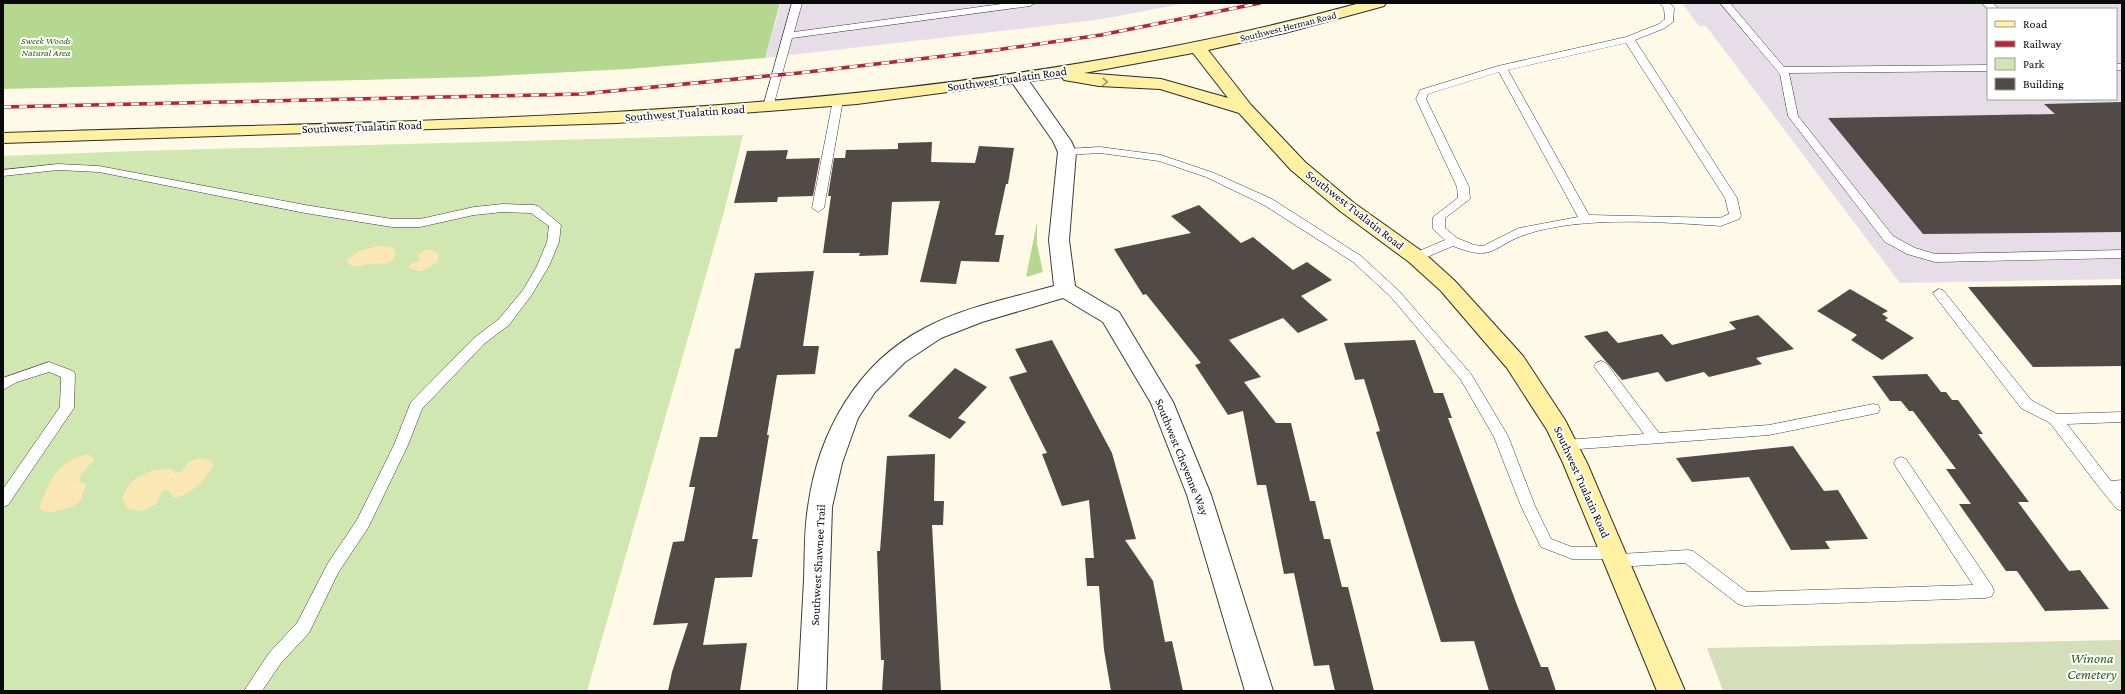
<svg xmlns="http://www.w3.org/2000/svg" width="2125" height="694" font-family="'Crimson Pro',serif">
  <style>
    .industrial { fill: #e7dde9; fill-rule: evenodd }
    .green { fill: #d1e7b2 }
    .forest { fill: #b5d891 }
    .sand { fill: #fae7b4 }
    .cemetery { fill: #d4deba }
    .building { fill: #524a46 }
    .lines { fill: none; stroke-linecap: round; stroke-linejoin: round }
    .service-casing { stroke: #3d3d3d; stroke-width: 1 }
    .minor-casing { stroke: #3d3d3d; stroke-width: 2 }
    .secondary-casing { stroke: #2c2c2c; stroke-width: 2 }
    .service { fill: #fff; fill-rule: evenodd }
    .minor { fill: #fff; fill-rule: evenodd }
    .secondary { fill: #fff0a2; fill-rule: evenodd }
    .rail-casing { stroke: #b72433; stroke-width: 3.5 }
    .rail { stroke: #fff; stroke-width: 2.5; stroke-dasharray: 8; stroke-linecap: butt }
    .oneway { stroke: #9d9465 }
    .labels { text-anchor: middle; stroke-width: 4; stroke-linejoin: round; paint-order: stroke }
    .far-street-label { font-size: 10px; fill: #0a0a0a; stroke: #fff }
    .far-park-label { font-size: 10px; font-style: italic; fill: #2d601c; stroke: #fff }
    .street-label { font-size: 12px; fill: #0a0a0a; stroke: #fff }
    .near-park-label { font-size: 14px; font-style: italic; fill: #2d601c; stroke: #fff }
  </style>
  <rect width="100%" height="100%" fill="#fff9e7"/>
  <!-- industrial -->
  <path class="industrial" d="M781 3H1187L1096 20 765 58Z
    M1682 3H2122V279L1900 283 1706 26H1699ZM1988 9H2116V99H1988Z"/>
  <!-- green -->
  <path class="green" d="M743 135 724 212 587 691H3V156L136 151Z"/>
  <!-- forest -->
  <path class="forest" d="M3 3H780L765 58 628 69 476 77 3 89Z
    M1037 222V244L1043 272 1026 277Z"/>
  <!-- sand -->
  <path class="sand" d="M378 246 392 247 395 252 394 259C386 266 378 263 369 264 361 265 351 271 347 260L359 251Z
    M425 250H432L439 254 438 262 422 271 410 269 409 266 414 262 419 261 420 257 417 256Z
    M88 454 95 459 80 475 79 482 86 484 81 500 73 507 48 513 39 508C51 479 55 463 88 454Z
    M199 458 209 460 214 464C205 480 194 493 175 498L168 490H163L156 504 144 511 133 510 126 507 122 498C132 475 148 469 172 469L175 473C185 473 183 467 189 462 192 460 196 459 199 458Z"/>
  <!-- cemetery -->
  <path class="cemetery" d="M2122 640V691H1723L1707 648Z"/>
  <!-- building -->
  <path class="building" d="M2122 102V232L1923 234 1828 118 2055 114 2044 104Z
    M932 142 931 162 975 163 979 146 1014 148 1008 184H1006L995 235H1004L999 262 961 261 956 284 920 282 940 201 892 202 888 255 859 256 860 253H823L831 196H828L834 158H845L846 150 898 149V143Z
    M788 150 786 159 820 158 813 196 778 197 777 202 734 203 747 151Z
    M1199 205 1241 243 1253 237 1293 270 1307 262 1332 280 1301 296 1328 320 1298 333 1283 318 1229 340 1261 377 1244 382 1276 423H1291L1310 501H1315L1324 539H1330L1342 587H1348L1374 691H1335L1329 665 1314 666 1294 573 1284 574 1266 485H1257L1243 411 1228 415 1195 365 1201 363 1146 294 1143 295 1114 249 1191 233 1171 216Z
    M814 271 803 346H819L815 374 777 375 767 435H769L752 539H758L752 577 715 578 703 645 747 643 740 691H668L672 672 688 623 653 625 673 542 684 541 695 487H689L700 437H717L735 349 740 348 755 273Z
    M2122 285V366L2033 367 1968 287Z
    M1850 289 1888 311 1882 314 1888 318 1885 320 1914 338 1882 360 1851 340 1857 335 1817 311Z
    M1758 315 1794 349 1756 358 1762 364 1709 377 1704 372 1666 382 1658 372 1622 380 1584 336 1607 331 1618 343 1662 334 1672 345 1736 329 1729 322Z
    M1052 340 1112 453 1136 539 1125 540 1153 581 1165 642 1172 641 1183 691H1111L1104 650 1099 586H1087L1085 558H1094L1089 500 1062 506 1042 454 1047 453 1009 377 1027 372 1015 349Z
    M1415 340 1434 393H1443L1452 418H1448L1517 605 1541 667H1548L1556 691H1489L1474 641 1441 642 1376 432 1380 431 1364 379 1355 380 1344 343Z
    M955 368 987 387 958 418 966 422 950 439 908 416Z
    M1927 374 1941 392H1946L1952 400H1958L1983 434H1978L2029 502H2018L2069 571 2080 570 2109 609 2045 611 2017 571H2006L1959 504H1971L1946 469H1956L1913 411H1909L1901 401H1890L1872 376Z
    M1793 446 1824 491 1838 490 1868 539 1825 541 1830 549 1791 550 1749 477 1692 482 1676 458Z
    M935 454 934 501H944L943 525H932L941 691H882L884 660H881L877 551H880L887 456Z"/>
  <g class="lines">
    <!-- service casing -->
    <g class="service-casing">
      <path id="service" d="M792 3H802L794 32 1009 3H1035L1030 6 792 38 773 107 768 110 763 107Z
        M1660 3H1670L1674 8 1673 22 1665 28 1635 40 1737 198 1741 216 1739 219 1721 226C1663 222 1582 216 1527 234 1491 246 1495 263 1453 246L1420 260H1412L1410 257 1412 254 1445 240 1433 229V217L1458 198 1457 187 1416 99 1420 90 1498 66 1626 37 1659 24 1665 19 1664 8ZM1626 43 1725 198 1729 214 1720 218 1589 215 1508 70ZM1499 72 1578 217 1519 228 1483 246 1474 245 1457 238 1445 228V218L1470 199 1469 187 1426 99 1428 94Z
        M1720 3H1730L1784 67 1988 65V71L1789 73 1798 116 1893 236 1915 248 1935 254 2122 250V258L1935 262 1907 254 1885 242 1788 116 1780 74Z
        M1982 3H1993L1999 9H1988Z
        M2116 64H2122V70H2116Z
        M838 97 843 100 824 208 818 212 812 208 833 100Z
        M1100 147 1161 155 1214 173 1272 199 1361 256 1399 291 1471 374 1508 436 1535 506 1551 539 1572 547H1613L1618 548 1620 554 1688 550 1693 551 1747 592 1973 585 1896 467 1894 463 1896 459 1901 457 1906 459 1992 586 1994 591 1992 596 1986 598 1744 606 1738 604 1685 563 1617 567 1612 566 1610 559H1572L1541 547 1521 506 1494 437 1461 380 1391 297 1353 262 1264 205 1206 177 1159 161 1100 153 1067 155 1062 152 1067 149Z
        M58 164 99 166 305 205 392 219H420L474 207 503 204 534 205 538 206 561 225 559 242 549 266 531 296 509 325 484 344 422 409 408 445 368 528 338 573 309 633 281 663 262 691H244L269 653 297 623 328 563 357 520 394 445 411 402 474 338 499 319 523 290 537 266 547 242 549 226 531 213 503 212 474 215 420 227H392L305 213 99 172 58 170 3 176V170Z
        M1939 289 1943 290 2031 400 2057 414 2122 412V422L2067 424 2111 481 2122 480V492H2120L2122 495V511L2117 509 2102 491 2050 423 2021 408 1935 296 1933 293Z
        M1601 361 1606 363 1659 433 1769 425 1873 404 1878 405 1880 409 1878 413 1873 414 1769 435 1566 450 1561 449 1559 445 1561 441 1566 440 1644 434 1596 369 1594 366 1596 363Z
        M49 362 73 371 75 374 74 408 8 505 3 507V489L60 407 61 377 49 372 17 382 3 390V378Z"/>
    </g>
    <!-- minor casing -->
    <g class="minor-casing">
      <path id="minor" d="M1018 73 1024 74 1071 141 1076 152 1069 240 1075 286 1119 312 1173 402 1211 495 1273 691H1245L1187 495 1151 403 1103 322 1063 298 982 322 941 338 905 362 875 392 858 418 842 463 832 507 826 691H798C800 654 802 617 804 580 805 556 804 531 808 507 818 433 857 363 925 328 964 307 1012 298 1054 286L1049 240 1058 152 1053 141 1009 78 1012 74Z"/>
    </g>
    <!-- secondary casing -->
    <g class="secondary-casing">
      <path id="secondary" d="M1360 3H1386L1384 6 1285 33 1208 50 1251 105 1305 162 1354 203 1423 252 1455 281 1523 356 1565 420 1587 463 1685 691H1657L1563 463 1547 430 1507 368 1441 291 1409 262 1340 211 1291 170 1239 113 1160 89 1099 86 1064 80 1062 77 857 104 617 123 3 143V133C457 118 918 123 1360 3ZM1193 53 1228 98 1161 79 1084 73Z"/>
    </g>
    <!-- service -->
    <use href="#service" class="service"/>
    <!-- minor -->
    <use href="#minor" class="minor"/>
    <!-- secondary -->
    <use href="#secondary" class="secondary"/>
    <!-- rail casing -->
    <g class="rail-casing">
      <path id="rail" d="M3 107 581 94 799 73 996 50 1101 35 1260 3"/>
    </g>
    <!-- rail -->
    <use href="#rail" class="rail"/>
  </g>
  <!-- one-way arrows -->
  <defs><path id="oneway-chevron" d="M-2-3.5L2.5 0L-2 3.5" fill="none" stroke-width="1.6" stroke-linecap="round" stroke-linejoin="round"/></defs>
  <use class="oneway" href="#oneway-chevron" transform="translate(1105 82) rotate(4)"/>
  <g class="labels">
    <!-- far-street labels -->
    <g class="far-street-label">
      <text transform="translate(1288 26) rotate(-14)" y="4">Southwest Herman Road</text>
    </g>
    <!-- far-park labels -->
    <g class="far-park-label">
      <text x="46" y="44">Sweek Woods<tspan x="46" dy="12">Natural Area</tspan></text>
    </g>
    <!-- street labels -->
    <g class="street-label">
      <text transform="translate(1007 79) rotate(-8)" y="4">Southwest Tualatin Road</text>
      <text transform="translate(685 113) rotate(-4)" y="4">Southwest Tualatin Road</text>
      <text transform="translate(362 127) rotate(-2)" y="4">Southwest Tualatin Road</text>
      <text transform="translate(1355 210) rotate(38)" y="4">Southwest Tualatin Road</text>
      <text transform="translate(1182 457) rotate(68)" y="4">Southwest Cheyenne Way</text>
      <text transform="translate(1582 482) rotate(66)" y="4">Southwest Tualatin Road</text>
      <text transform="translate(818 565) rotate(-87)" y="4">Southwest Shawnee Trail</text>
    </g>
    <!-- near-park labels -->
    <g class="near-park-label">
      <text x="2092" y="663">Winona<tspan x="2092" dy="16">Cemetery</tspan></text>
    </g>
  </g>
  <!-- border -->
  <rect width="2125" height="694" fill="none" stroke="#0a0a0a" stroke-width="8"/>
  <!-- legend -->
  <rect x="1987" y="8" width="130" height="92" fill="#ffffff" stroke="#9d9d9d"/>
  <rect x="1995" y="21" width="20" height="6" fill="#fff0a2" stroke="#9d9d9d"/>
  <text x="2023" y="28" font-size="12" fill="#0a0a0a">Road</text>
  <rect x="1995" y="41" width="20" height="6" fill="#b72433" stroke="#9d9d9d"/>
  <text x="2023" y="48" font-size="12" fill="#0a0a0a">Railway</text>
  <rect x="1995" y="58" width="20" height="12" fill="#d1e7b2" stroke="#9d9d9d"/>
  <text x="2023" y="68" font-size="12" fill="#0a0a0a">Park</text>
  <rect x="1995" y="78" width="20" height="12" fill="#524a46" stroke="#9d9d9d"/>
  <text x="2023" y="88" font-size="12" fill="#0a0a0a">Building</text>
</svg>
